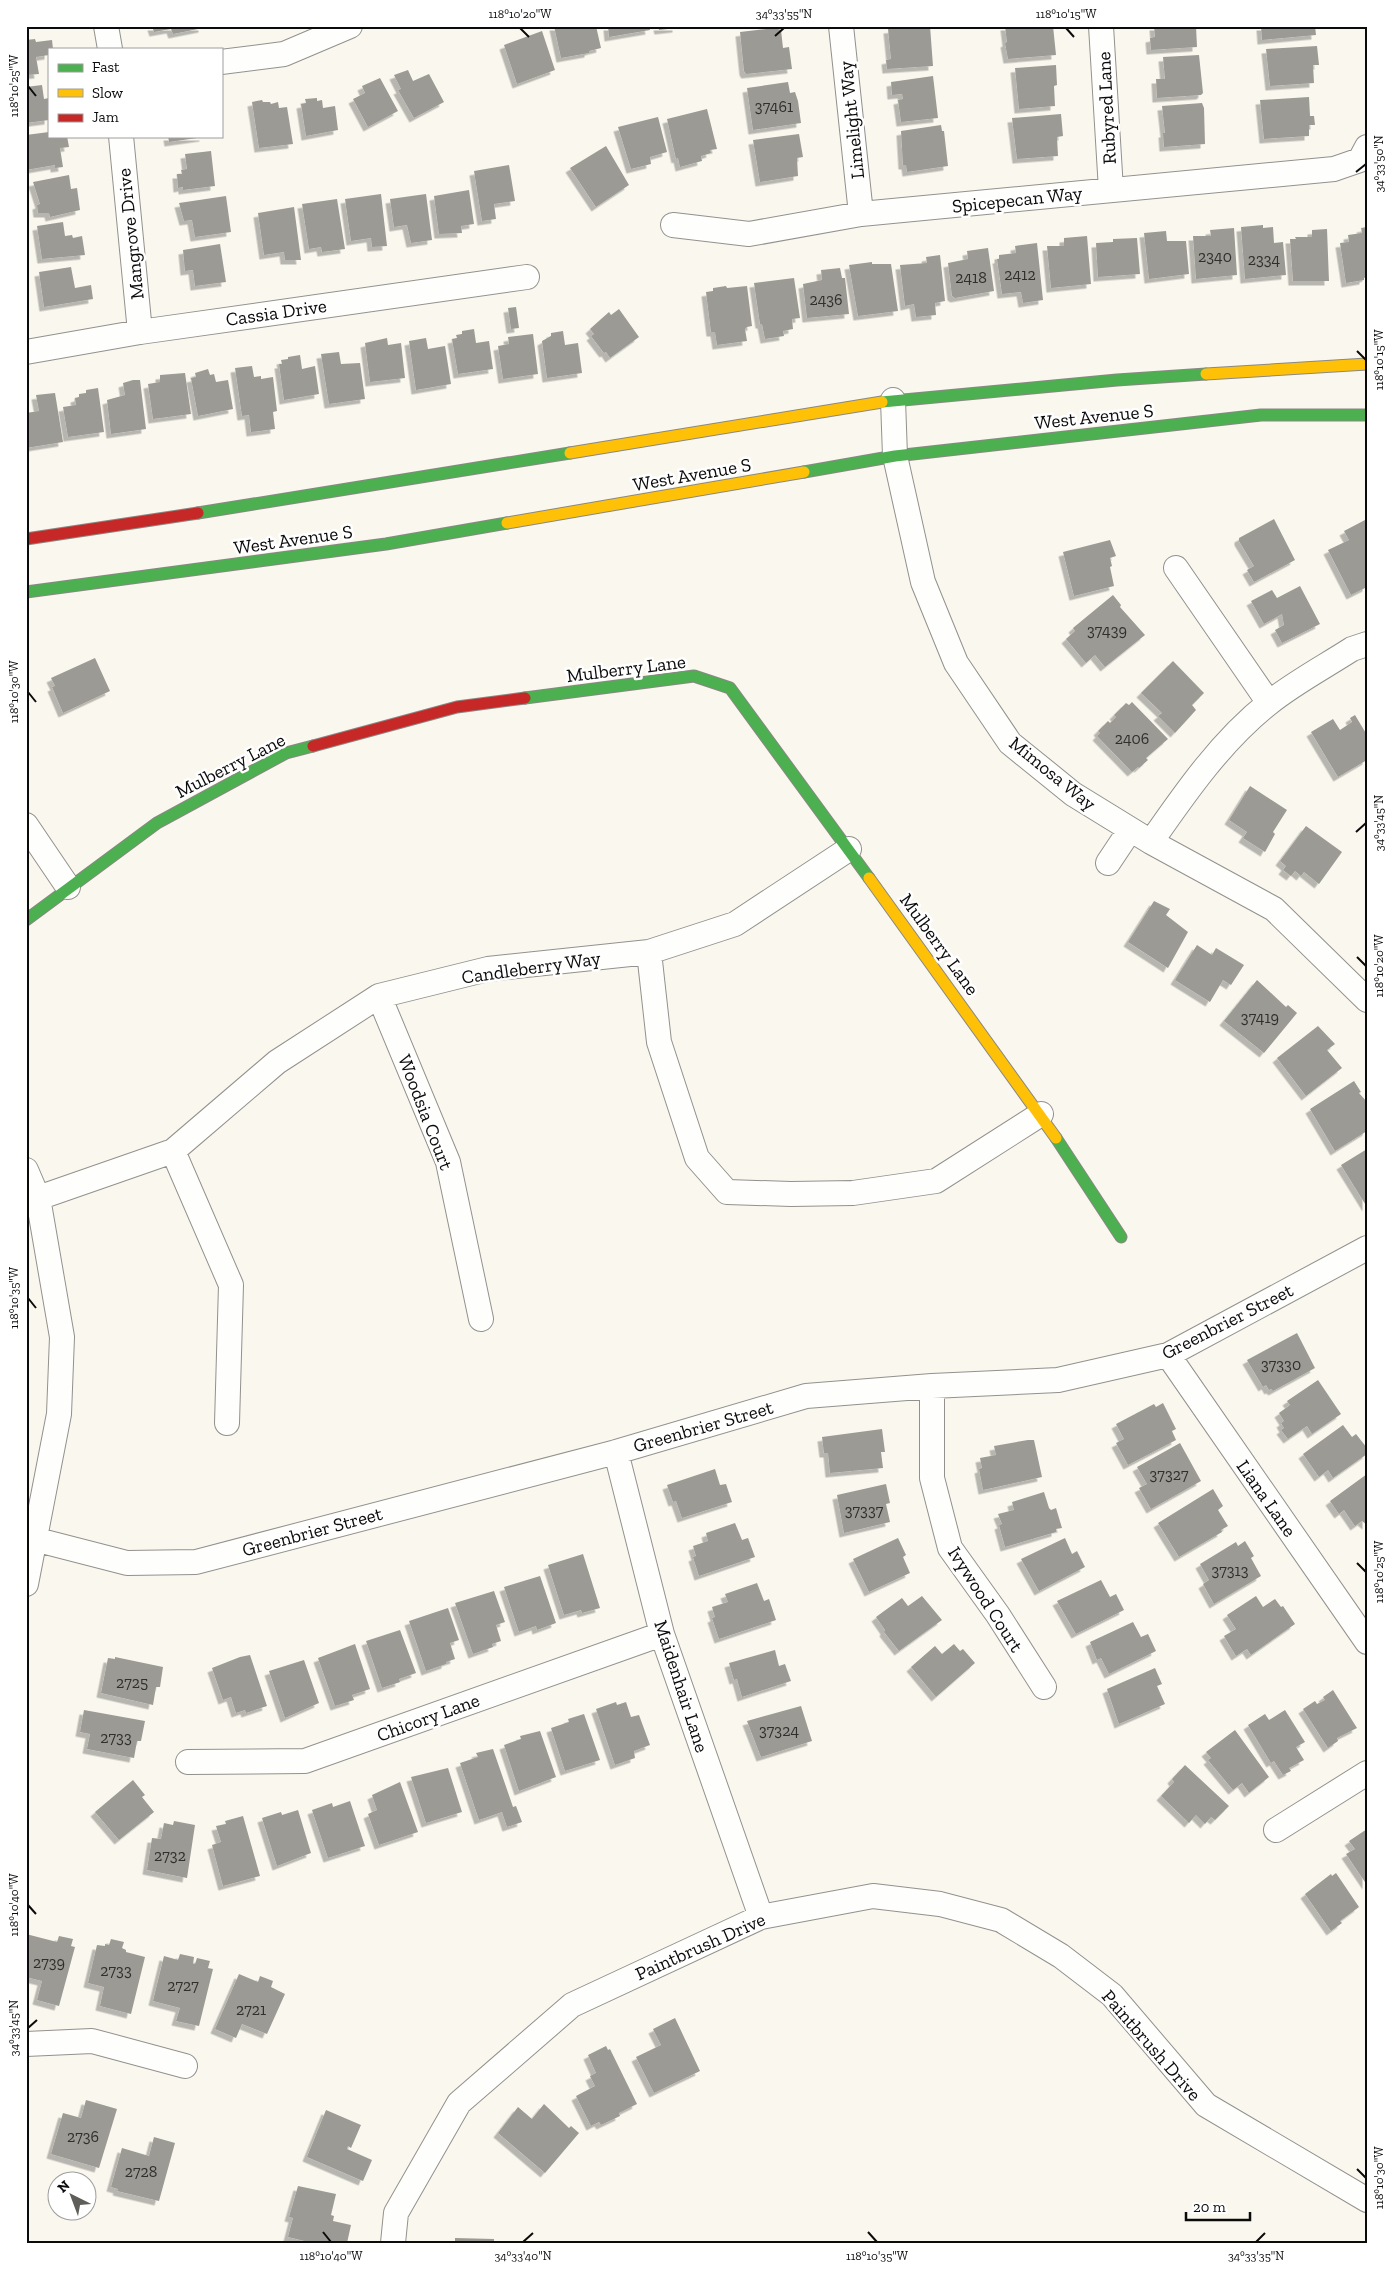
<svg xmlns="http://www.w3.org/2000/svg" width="1393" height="2269" font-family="'Zilla Slab',serif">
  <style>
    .building { fill: #9c9a94; filter: url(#shadow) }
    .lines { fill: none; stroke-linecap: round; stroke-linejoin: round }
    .street-casing { stroke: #93918d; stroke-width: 26 }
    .fast-casing { stroke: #898884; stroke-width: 13 }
    .slow-casing { stroke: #898884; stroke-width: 13 }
    .jam-casing { stroke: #898884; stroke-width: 13 }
    .street { stroke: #fefefc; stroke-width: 24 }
    .fast { stroke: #4caf50; stroke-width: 11 }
    .slow { stroke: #ffc107; stroke-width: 11 }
    .jam { stroke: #c62828; stroke-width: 11 }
    .ticks { fill: none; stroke: #0b0b0b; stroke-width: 2 }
    .labels { text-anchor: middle; stroke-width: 5; stroke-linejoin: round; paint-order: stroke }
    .number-label { font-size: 16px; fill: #2f2f2d }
    .street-label { font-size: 19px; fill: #0b0b0b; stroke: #fff }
    .neatline { fill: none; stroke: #0b0b0b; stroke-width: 2 }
    .ticks-label { font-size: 12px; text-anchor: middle; fill: #0b0b0b }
  </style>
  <defs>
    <filter id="shadow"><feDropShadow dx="-4.5" dy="4.5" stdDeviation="0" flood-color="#0004"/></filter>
  </defs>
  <rect width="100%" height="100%" fill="#faf7ee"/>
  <!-- building -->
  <path class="building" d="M152 26H203V28L173 34 171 29 154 32Z
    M554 26H596L601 48 589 51V53L561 58Z
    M608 26H649L650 30 609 37Z
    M658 26H677V28L659 30Z
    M930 26 933 66 887 69 886 60 891 59 888 29Z
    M1005 26H1053L1056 55 1008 59 1005 43 1007 42Z
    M1154 26H1196L1197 47 1151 50 1150 38 1155 37Z
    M1261 26H1315L1316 35 1262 40Z
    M775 28 781 30 783 48 789 47 792 69 746 74 744 71 740 32Z
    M542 31 555 70 517 84 504 45Z
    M35 39 36 42 52 40 53 49H49V55L36 57 39 74 26 75V40Z
    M1317 46 1319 65H1313L1314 83 1270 86 1266 49Z
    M1199 55 1203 93 1201 95 1157 98 1156 79H1165L1163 57Z
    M1056 65 1057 85 1054 86 1055 106 1019 109 1015 68Z
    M408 70 413 81 429 74 444 102 414 118 398 90 401 89 394 75Z
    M933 76 938 118 901 122 898 100 903 99 902 94 892 95 891 82Z
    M380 78 398 111 368 127 353 99 365 93 362 86Z
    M788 82 790 93 795 92 798 101 801 123 753 130 747 88Z
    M42 85 44 99 49 98V120L26 123V87Z
    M1309 97 1310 116H1314L1315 125H1309V136L1264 139 1260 100Z
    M317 98V101L322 100 323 108 335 106 338 130 306 136 301 104 306 103 305 99Z
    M262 100 263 102H270L271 104 278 102 279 108 287 107 293 144 259 148 252 102Z
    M1202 103 1204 108 1205 144 1164 147 1163 133H1165L1162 106Z
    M707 109 717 149 710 150 711 153 701 156 702 161 680 167 678 158 676 159 667 119Z
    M1061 114 1063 136 1057 137 1058 156 1017 159 1012 118Z
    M658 117 667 152 650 157 651 164 631 169 618 127Z
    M941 125 942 131H944L948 166 907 172 906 165H903L901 131Z
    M49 132V136H67L69 147 60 148 63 167 55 168V165L26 170V135Z
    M799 134 803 157 797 158 798 176 760 182 753 140Z
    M168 136H204V137L169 142Z
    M606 146 629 185 596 207 570 168Z
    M211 151 215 186 183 190V187L178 188 177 174H182L181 170 187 169 185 154Z
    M509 165 515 201 494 204 496 219 482 221 474 171Z
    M69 175 71 189 77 188 80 210 50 217 49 213H38L37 205 40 204 33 182Z
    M469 190 474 224 461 226 462 233 439 234 434 196Z
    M381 194 387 246 372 247 371 238 351 241 345 199Z
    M426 194 432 240 411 243 407 225 394 227 390 199Z
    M226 196 231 232 195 237 192 220 184 221 179 203Z
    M337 199 345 249 322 252 321 247 309 249 302 204Z
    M294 207 301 260H285L284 252 264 255 258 213Z
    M63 222 65 236 72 235 73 238 82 236 85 255 42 259 37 226Z
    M1263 225V228L1273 227 1274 243 1283 242 1286 275 1245 279 1241 227Z
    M1367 227V277L1364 278V280L1346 283 1340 243 1349 242 1348 235 1362 233 1361 228Z
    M1234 228 1237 275 1196 279 1193 236H1211L1210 230Z
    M1327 229 1329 281H1293L1290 239H1296L1295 237H1312V230Z
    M1166 231 1167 241H1186L1189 274 1149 279 1144 233Z
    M1087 236 1091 284 1051 288 1047 246H1064V238Z
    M1137 238 1140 274 1098 277 1096 243 1113 242V239Z
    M1037 243 1043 300 1023 303 1021 292 1002 294 997 259H999V255L1016 253 1015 246Z
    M220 244 226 282 195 286 193 270 185 271 183 250Z
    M988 248 994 291 955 298 952 296 948 263 968 259 967 251Z
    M940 255 945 301 935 303 936 315 916 317 914 304 905 306 900 265 927 263 926 257Z
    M872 262V264H891L898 311 858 316 849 265Z
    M71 267 75 288 91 285 93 299 44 307 39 272Z
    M840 268 842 278H845L849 314 807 318 803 284 822 280 821 270Z
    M794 278 800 318 792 319 793 329 783 331 784 336 765 339 762 324H760L754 283Z
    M726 286 727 288 747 286 752 326 747 327 745 329 747 341 717 345 715 332H711L706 292 713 291V288Z
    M516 307 519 328 511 329 508 308Z
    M619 309 639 337 610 358 606 352 604 353 591 336 594 334 590 329 609 312 611 315Z
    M474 329 476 343 489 341 493 369 458 374 452 339 457 338 456 335 462 334V331Z
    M563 331 565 345 578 343 582 373 547 378 542 341 551 336V333Z
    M533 334 538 374 503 379 498 346 509 344 508 337Z
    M387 338 388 345 401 343 405 378 370 382 365 343Z
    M426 338 428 349 445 346 451 384 416 390 409 341Z
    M339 352 341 364 360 363 365 399 329 404 321 354Z
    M300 355 302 369 315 366 319 394 284 400 279 364H282L281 360 288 359V357Z
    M252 366 254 377 261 376V379L273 377 277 411 273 412 275 429 251 432 249 415 242 416 235 368Z
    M208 369 210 375 214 374 216 382 228 380 233 409 198 416 191 378 196 377 195 373Z
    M185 373 191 414 153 419 148 384 160 382V375Z
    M133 380H140L146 429 111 434 107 400 125 395 123 383Z
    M98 388 104 432 68 437 63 407 76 405 75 398 79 397V394L86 393V390Z
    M55 393 63 442 26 448V413L39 411 36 395Z
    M1274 519 1295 560 1254 582 1247 570 1254 566 1239 541V538Z
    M1365 520 1367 587 1351 595 1328 550 1349 540 1344 531Z
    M1110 540 1116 556 1110 558 1112 566 1110 567 1114 586 1074 596 1063 552Z
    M1300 586 1320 624 1282 643 1275 630 1284 625 1282 614 1264 624 1251 601 1272 590 1277 598Z
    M1113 595 1121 605 1120 607 1145 635 1105 667 1095 655 1086 663 1066 639 1075 631 1073 628Z
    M95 658 110 691 63 713 52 687 55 686 51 678Z
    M1173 661 1204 693 1192 705 1196 710 1175 733 1158 716 1162 713 1141 693Z
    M1132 702 1168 739 1146 758 1148 760 1139 768 1138 767 1132 772 1097 736 1100 733 1098 731 1108 721 1110 723 1116 717 1114 715 1126 703 1129 705Z
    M1355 715 1367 735V760L1338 777 1311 732 1333 719 1340 730 1352 722 1350 718Z
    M1250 786 1287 810 1273 832 1275 834 1265 852 1243 838 1247 832 1229 820Z
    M1306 826 1342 852 1319 884 1304 872 1301 876 1295 871 1291 876 1283 870 1286 866 1280 861Z
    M1154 901 1170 909 1166 915 1188 932 1168 968 1128 942Z
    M1197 945 1212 955 1216 948 1244 965 1231 985 1223 980 1210 1002 1175 980Z
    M1257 980 1286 1007 1288 1005 1297 1013 1264 1053 1224 1021Z
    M1318 1026 1335 1044 1327 1050 1342 1068 1306 1096 1277 1058Z
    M1354 1081 1361 1092 1359 1093 1367 1102V1131L1335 1151 1310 1109Z
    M1367 1149V1207L1341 1165Z
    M1297 1333 1315 1368 1273 1391 1271 1389 1269 1390 1266 1385 1263 1387 1247 1360Z
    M1318 1380 1341 1414 1312 1434 1307 1426 1288 1439 1281 1430 1284 1428 1281 1423 1284 1421 1279 1413 1290 1405 1287 1401Z
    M1163 1403 1176 1429 1172 1431 1176 1440 1128 1465 1116 1443 1124 1439 1116 1424 1154 1404 1156 1407Z
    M1343 1425 1352 1437 1356 1434 1367 1448V1454L1333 1478 1328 1470 1319 1477 1303 1454Z
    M882 1429 885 1452H881L883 1468 830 1473 828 1453H824L822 1437Z
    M1028 1440H1034L1042 1477 983 1490 979 1469 982 1468 980 1458 996 1455 994 1446Z
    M1180 1443 1201 1481 1151 1509 1139 1488 1147 1484 1137 1467Z
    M715 1469 720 1485 726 1484 732 1502 682 1518 676 1501 673 1502 667 1485Z
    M1367 1474V1525L1362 1521 1355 1526 1344 1510 1339 1514 1330 1501Z
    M886 1484 890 1503 886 1504 890 1522 844 1533 837 1495Z
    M1213 1489 1223 1506 1218 1510 1228 1526 1221 1530 1222 1532 1179 1557 1158 1523Z
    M1044 1492 1049 1508 1051 1510 1056 1508 1062 1528 1056 1529V1532L1005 1547 999 1525 1002 1524 998 1514 1014 1510 1012 1502Z
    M735 1523 742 1540 748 1538 755 1557 699 1576 693 1557 696 1556 693 1546 708 1541 706 1533Z
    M898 1538 906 1555 903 1557 910 1573 869 1592 853 1559Z
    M1065 1538 1072 1554 1077 1551 1085 1567 1039 1591 1021 1559Z
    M1245 1541 1254 1556 1251 1558 1261 1576 1214 1604 1203 1584 1209 1580 1200 1564 1236 1542 1238 1546Z
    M583 1554 600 1608 582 1613 581 1610 564 1615 548 1565Z
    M540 1576 556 1623 537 1630 536 1626 519 1632 504 1587Z
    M1101 1580 1110 1597 1116 1594 1124 1610 1076 1634 1057 1601Z
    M757 1583 764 1601 769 1599 776 1620 719 1639 712 1618 715 1617 712 1607 728 1602 725 1594Z
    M494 1591 505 1622 496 1625 501 1641 492 1644 493 1647 473 1654 455 1603Z
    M922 1596 942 1620 899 1651 884 1632 885 1630 876 1617 902 1598 908 1606Z
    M1256 1596 1263 1607 1275 1599 1281 1607 1283 1606 1295 1624 1251 1655 1247 1649 1236 1656 1224 1636 1236 1629 1227 1615Z
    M448 1608 459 1640 450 1643 455 1659 446 1662V1664L426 1671 409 1621Z
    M1133 1622 1141 1637 1148 1634 1156 1651 1109 1674 1101 1658 1097 1660 1090 1642Z
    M400 1630 416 1673 399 1679 400 1682 382 1688 366 1641Z
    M355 1644 370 1689 352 1695 354 1700 335 1706 318 1658Z
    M954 1644 960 1651 963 1649 975 1663 936 1697 911 1667 935 1646 942 1654Z
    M775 1650 779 1666 785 1664 791 1681 742 1697 737 1679 734 1680 729 1663Z
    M250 1655 267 1706 246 1713 245 1710 236 1713 231 1697 223 1700 212 1668 240 1657Z
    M115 1657 163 1667 160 1687H156L153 1705 101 1693 108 1658 115 1659Z
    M304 1660 319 1703 285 1718 269 1671Z
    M1155 1668 1162 1684 1157 1686 1165 1704 1119 1724 1107 1689Z
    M1333 1690 1357 1728 1337 1738 1338 1741 1328 1748 1303 1709 1315 1701 1317 1704 1325 1700 1323 1697Z
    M616 1702 617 1705 626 1702 631 1717 639 1715 650 1745 634 1751 635 1758 615 1765 596 1709Z
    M801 1706 812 1741 761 1757 747 1721Z
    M84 1710 145 1721 141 1741H137L134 1758 87 1749 90 1734 80 1732Z
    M1285 1710 1305 1742 1296 1747 1304 1760 1289 1768 1291 1771 1283 1775 1274 1761 1271 1763 1248 1725 1265 1714 1269 1720Z
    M584 1714 600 1760 565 1771 551 1728 569 1722 568 1719Z
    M1235 1730 1269 1777 1249 1793 1242 1783 1233 1790 1208 1760 1211 1758 1206 1752Z
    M540 1731 556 1777 519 1791 504 1745 521 1739 520 1736Z
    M493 1749 513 1807 516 1806 522 1822 507 1827 502 1812 479 1820 460 1763 478 1757 476 1753Z
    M1185 1765 1229 1806 1215 1820 1211 1817 1205 1824 1196 1815 1189 1823 1161 1796 1174 1782 1172 1779Z
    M448 1768 462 1812 426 1823 411 1777Z
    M133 1780 145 1795 142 1797 154 1812 119 1840 95 1812Z
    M400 1782 418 1832 379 1845 368 1814 377 1810 372 1795Z
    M350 1801 365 1846 328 1858 312 1810 332 1803 333 1807Z
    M298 1810 311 1853 277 1866 262 1818 281 1812 282 1815Z
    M243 1816 260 1876 223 1886 212 1845 221 1842 216 1826 226 1824 225 1821Z
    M174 1821 195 1825 187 1878 147 1870 152 1838 161 1839 164 1823 173 1825Z
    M1367 1829V1885L1346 1854 1355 1849 1349 1841Z
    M1336 1873 1359 1907 1340 1921 1342 1923 1331 1931 1305 1894 1331 1874 1332 1876Z
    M26 1934 57 1942 59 1936 73 1939 71 1946 75 1947 59 2006 37 2000 42 1981 26 1977Z
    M111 1939 124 1942 122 1948 126 1950V1952L145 1957 131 2014 100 2006 104 1987 88 1983 97 1945 105 1946V1944L109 1945Z
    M180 1954 194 1957 193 1964H195L197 1958 210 1961 208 1968 213 1969 199 2026 176 2021 180 2008 153 2001 164 1956 178 1960Z
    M239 1974 258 1982 260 1976 273 1981 271 1987 285 1994 267 2034 242 2024 236 2038 215 2029Z
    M675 2018 700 2071 654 2093 636 2057 661 2045 653 2029Z
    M606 2046 608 2050 610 2049 637 2104 619 2113 620 2116 601 2125 599 2122 591 2126 576 2096 595 2086 590 2076 596 2073 588 2055Z
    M86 2100 117 2109 99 2168 51 2154 63 2113 81 2118Z
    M544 2104 569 2128 571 2126 579 2133 545 2173 498 2133 518 2107 532 2119Z
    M326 2110 361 2125 351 2148 348 2146 347 2149 372 2160 363 2181 307 2157Z
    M154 2137 175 2143 159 2201 117 2191 118 2189 111 2187 122 2148 149 2156Z
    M298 2186 336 2194 331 2215 334 2216 333 2221 351 2225 347 2243H313L288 2237 293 2218 289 2217Z
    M455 2238 494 2239V2243H455Z"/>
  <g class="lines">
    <!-- street casing -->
    <g class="street-casing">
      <path id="street" d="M106 26 110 49
        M841 26 861 214
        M1101 26 1111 190
        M221 62 284 54 350 26
        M121 136 140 332
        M673 225 749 234 861 214 1334 169 1360 160 1367 147
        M26 352 140 332 527 277
        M893 400 895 456 923 582 956 663 1010 743 1073 794 1151 842 1274 909 1367 1000
        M1176 568 1269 703
        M26 825 68 887
        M1151 842C1185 793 1221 741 1269 703 1294 683 1324 667 1352 649L1367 644
        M1108 863 1130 830
        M649 952 659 1042 697 1158 727 1192 791 1194 853 1193 936 1181 1041 1114
        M379 996 448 1162 481 1319
        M173 1151 231 1285 227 1423
        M26 1170 38 1198 62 1337 59 1414 26 1584
        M38 1198 173 1151 277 1062 379 996 488 969 649 952 735 924 849 849
        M1168 1355 1367 1642
        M932 1386V1478L950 1548 998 1615 1044 1687
        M616 1452 662 1634 761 1917
        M26 1537 127 1563 196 1562 616 1452 806 1396 932 1386 1058 1380 1168 1355 1367 1248
        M188 1762 305 1761 662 1634
        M1276 1830 1367 1773
        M26 2044 92 2041 185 2066
        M393 2243 396 2213 459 2103 572 2005 761 1917 873 1896 940 1904 1001 1920 1061 1956 1112 1995 1206 2105 1367 2200"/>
    </g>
    <!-- fast casing -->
    <g class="fast-casing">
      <path id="fast" d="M882 402 1117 380 1206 374
        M804 472 895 456 1261 415H1367
        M198 513 570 453
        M26 592 386 544 507 523
        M525 698 694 676 730 688 869 878
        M26 920 157 823 286 753 313 746
        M1056 1138 1121 1237"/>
    </g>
    <!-- slow casing -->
    <g class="slow-casing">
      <path id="slow" d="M1206 374 1367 364
        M570 453 882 402
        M507 523 804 472
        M869 878 1056 1138"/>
    </g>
    <!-- jam casing -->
    <g class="jam-casing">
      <path id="jam" d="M26 539 198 513
        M313 746 457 707 525 698"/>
    </g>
    <!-- street -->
    <use href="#street" class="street"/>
    <!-- fast -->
    <use href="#fast" class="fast"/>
    <!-- slow -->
    <use href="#slow" class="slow"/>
    <!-- jam -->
    <use href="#jam" class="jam"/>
  </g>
  <!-- ticks -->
  <path class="ticks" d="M520 28 529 37M1066 28 1074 37M775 36 784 28M28 86 36 96M1356 172 1366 164M1357 351 1366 360M28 692 36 702M1356 832 1366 823M1357 957 1366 966M28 1298 36 1308M1357 1563 1366 1572M28 1905 36 1914M28 2028 37 2020M1357 2169 1366 2178M323 2232 331 2242M868 2232 877 2242M523 2242 533 2233M1256 2242 1265 2233"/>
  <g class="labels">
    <!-- number labels -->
    <g class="number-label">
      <text x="774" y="112">37461</text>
      <text x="1215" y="262">2340</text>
      <text x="1264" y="265">2334</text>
      <text x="1020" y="280">2412</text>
      <text x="971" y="283">2418</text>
      <text x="826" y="305">2436</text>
      <text x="1107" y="636">37439</text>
      <text x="1132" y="744">2406</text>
      <text x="1260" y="1023">37419</text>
      <text x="1281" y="1370">37330</text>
      <text x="1169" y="1480">37327</text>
      <text x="864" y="1516">37337</text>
      <text x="1230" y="1576">37313</text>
      <text x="132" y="1688">2725</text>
      <text x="779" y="1736">37324</text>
      <text x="116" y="1743">2733</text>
      <text x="170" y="1861">2732</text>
      <text x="49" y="1968">2739</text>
      <text x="116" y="1976">2733</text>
      <text x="183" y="1991">2727</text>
      <text x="251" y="2015">2721</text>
      <text x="83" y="2142">2736</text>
      <text x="141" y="2177">2728</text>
    </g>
    <!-- street labels -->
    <g class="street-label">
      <text transform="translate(1106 108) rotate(-93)" y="7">Rubyred Lane</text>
      <text transform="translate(851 120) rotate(-96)" y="7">Limelight Way</text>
      <text transform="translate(1017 199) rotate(-6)" y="7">Spicepecan Way</text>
      <text transform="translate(130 234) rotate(-96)" y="7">Mangrove Drive</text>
      <text transform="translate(276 312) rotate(-8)" y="7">Cassia Drive</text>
      <text transform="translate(1094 416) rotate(-6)" y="7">West Avenue S</text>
      <text transform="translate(692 474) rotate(-10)" y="7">West Avenue S</text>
      <text transform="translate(293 539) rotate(-8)" y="7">West Avenue S</text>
      <text transform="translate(626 668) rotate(-7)" y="7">Mulberry Lane</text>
      <text transform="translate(230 765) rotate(-27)" y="7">Mulberry Lane</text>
      <text transform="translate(1053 773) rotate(39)" y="7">Mimosa Way</text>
      <text transform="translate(940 944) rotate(54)" y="7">Mulberry Lane</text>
      <text transform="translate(531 967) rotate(-8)" y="7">Candleberry Way</text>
      <text transform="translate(426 1112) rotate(69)" y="7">Woodsia Court</text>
      <text transform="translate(1227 1321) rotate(-27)" y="7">Greenbrier Street</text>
      <text transform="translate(703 1426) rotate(-16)" y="7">Greenbrier Street</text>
      <text transform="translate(1267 1498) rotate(55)" y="7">Liana Lane</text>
      <text transform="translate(312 1531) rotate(-15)" y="7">Greenbrier Street</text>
      <text transform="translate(986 1599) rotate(57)" y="7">Ivywood Court</text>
      <text transform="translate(682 1686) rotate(72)" y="7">Maidenhair Lane</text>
      <text transform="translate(428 1717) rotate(-20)" y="7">Chicory Lane</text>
      <text transform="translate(700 1946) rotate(-24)" y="7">Paintbrush Drive</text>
      <text transform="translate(1152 2045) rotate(49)" y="7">Paintbrush Drive</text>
    </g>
  </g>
  <!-- border -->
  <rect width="1393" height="2269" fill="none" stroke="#ffffff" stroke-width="55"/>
  <!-- legend -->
  <rect x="48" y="48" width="175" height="90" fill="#ffffff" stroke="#9d9d9d"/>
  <rect x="58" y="64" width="25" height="8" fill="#4caf50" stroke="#9d9d9d"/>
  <text x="92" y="72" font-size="15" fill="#0b0b0b">Fast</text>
  <rect x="58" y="89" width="25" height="8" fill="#ffc107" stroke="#9d9d9d"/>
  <text x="92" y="98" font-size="15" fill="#0b0b0b">Slow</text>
  <rect x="58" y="114" width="25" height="8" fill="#c62828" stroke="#9d9d9d"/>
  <text x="92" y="122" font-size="15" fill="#0b0b0b">Jam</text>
  <!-- north arrow -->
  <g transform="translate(72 2196) rotate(318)"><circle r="24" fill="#ffffff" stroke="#9d9d9d"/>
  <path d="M0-4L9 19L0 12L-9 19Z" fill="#5f5e5a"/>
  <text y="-8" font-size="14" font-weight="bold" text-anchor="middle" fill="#0b0b0b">N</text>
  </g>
  <!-- scale -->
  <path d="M1186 2212v8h64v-8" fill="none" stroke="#0b0b0b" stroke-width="2.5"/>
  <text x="1193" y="2212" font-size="15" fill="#0b0b0b" stroke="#ffffff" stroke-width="4" paint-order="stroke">20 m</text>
  <rect x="28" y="28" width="1338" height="2214" class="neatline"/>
  <g class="ticks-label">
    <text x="520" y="18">118°10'20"W</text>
    <text x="784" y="18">34°33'55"N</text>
    <text x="1066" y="18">118°10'15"W</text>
    <text transform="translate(14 86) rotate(-90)" y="4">118°10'25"W</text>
    <text transform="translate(1379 164) rotate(-90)" y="4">34°33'50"N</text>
    <text transform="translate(1379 360) rotate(-90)" y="4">118°10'15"W</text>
    <text transform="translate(14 692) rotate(-90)" y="4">118°10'30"W</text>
    <text transform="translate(1379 823) rotate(-90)" y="4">34°33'45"N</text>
    <text transform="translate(1379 966) rotate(-90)" y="4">118°10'20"W</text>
    <text transform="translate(14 1298) rotate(-90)" y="4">118°10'35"W</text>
    <text transform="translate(1379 1572) rotate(-90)" y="4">118°10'25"W</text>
    <text transform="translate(14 1905) rotate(-90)" y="4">118°10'40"W</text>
    <text transform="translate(14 2028) rotate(-90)" y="4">34°33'45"N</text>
    <text transform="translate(1379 2178) rotate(-90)" y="4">118°10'30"W</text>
    <text x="331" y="2260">118°10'40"W</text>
    <text x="523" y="2260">34°33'40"N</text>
    <text x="877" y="2260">118°10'35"W</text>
    <text x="1256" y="2260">34°33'35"N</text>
  </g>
</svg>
